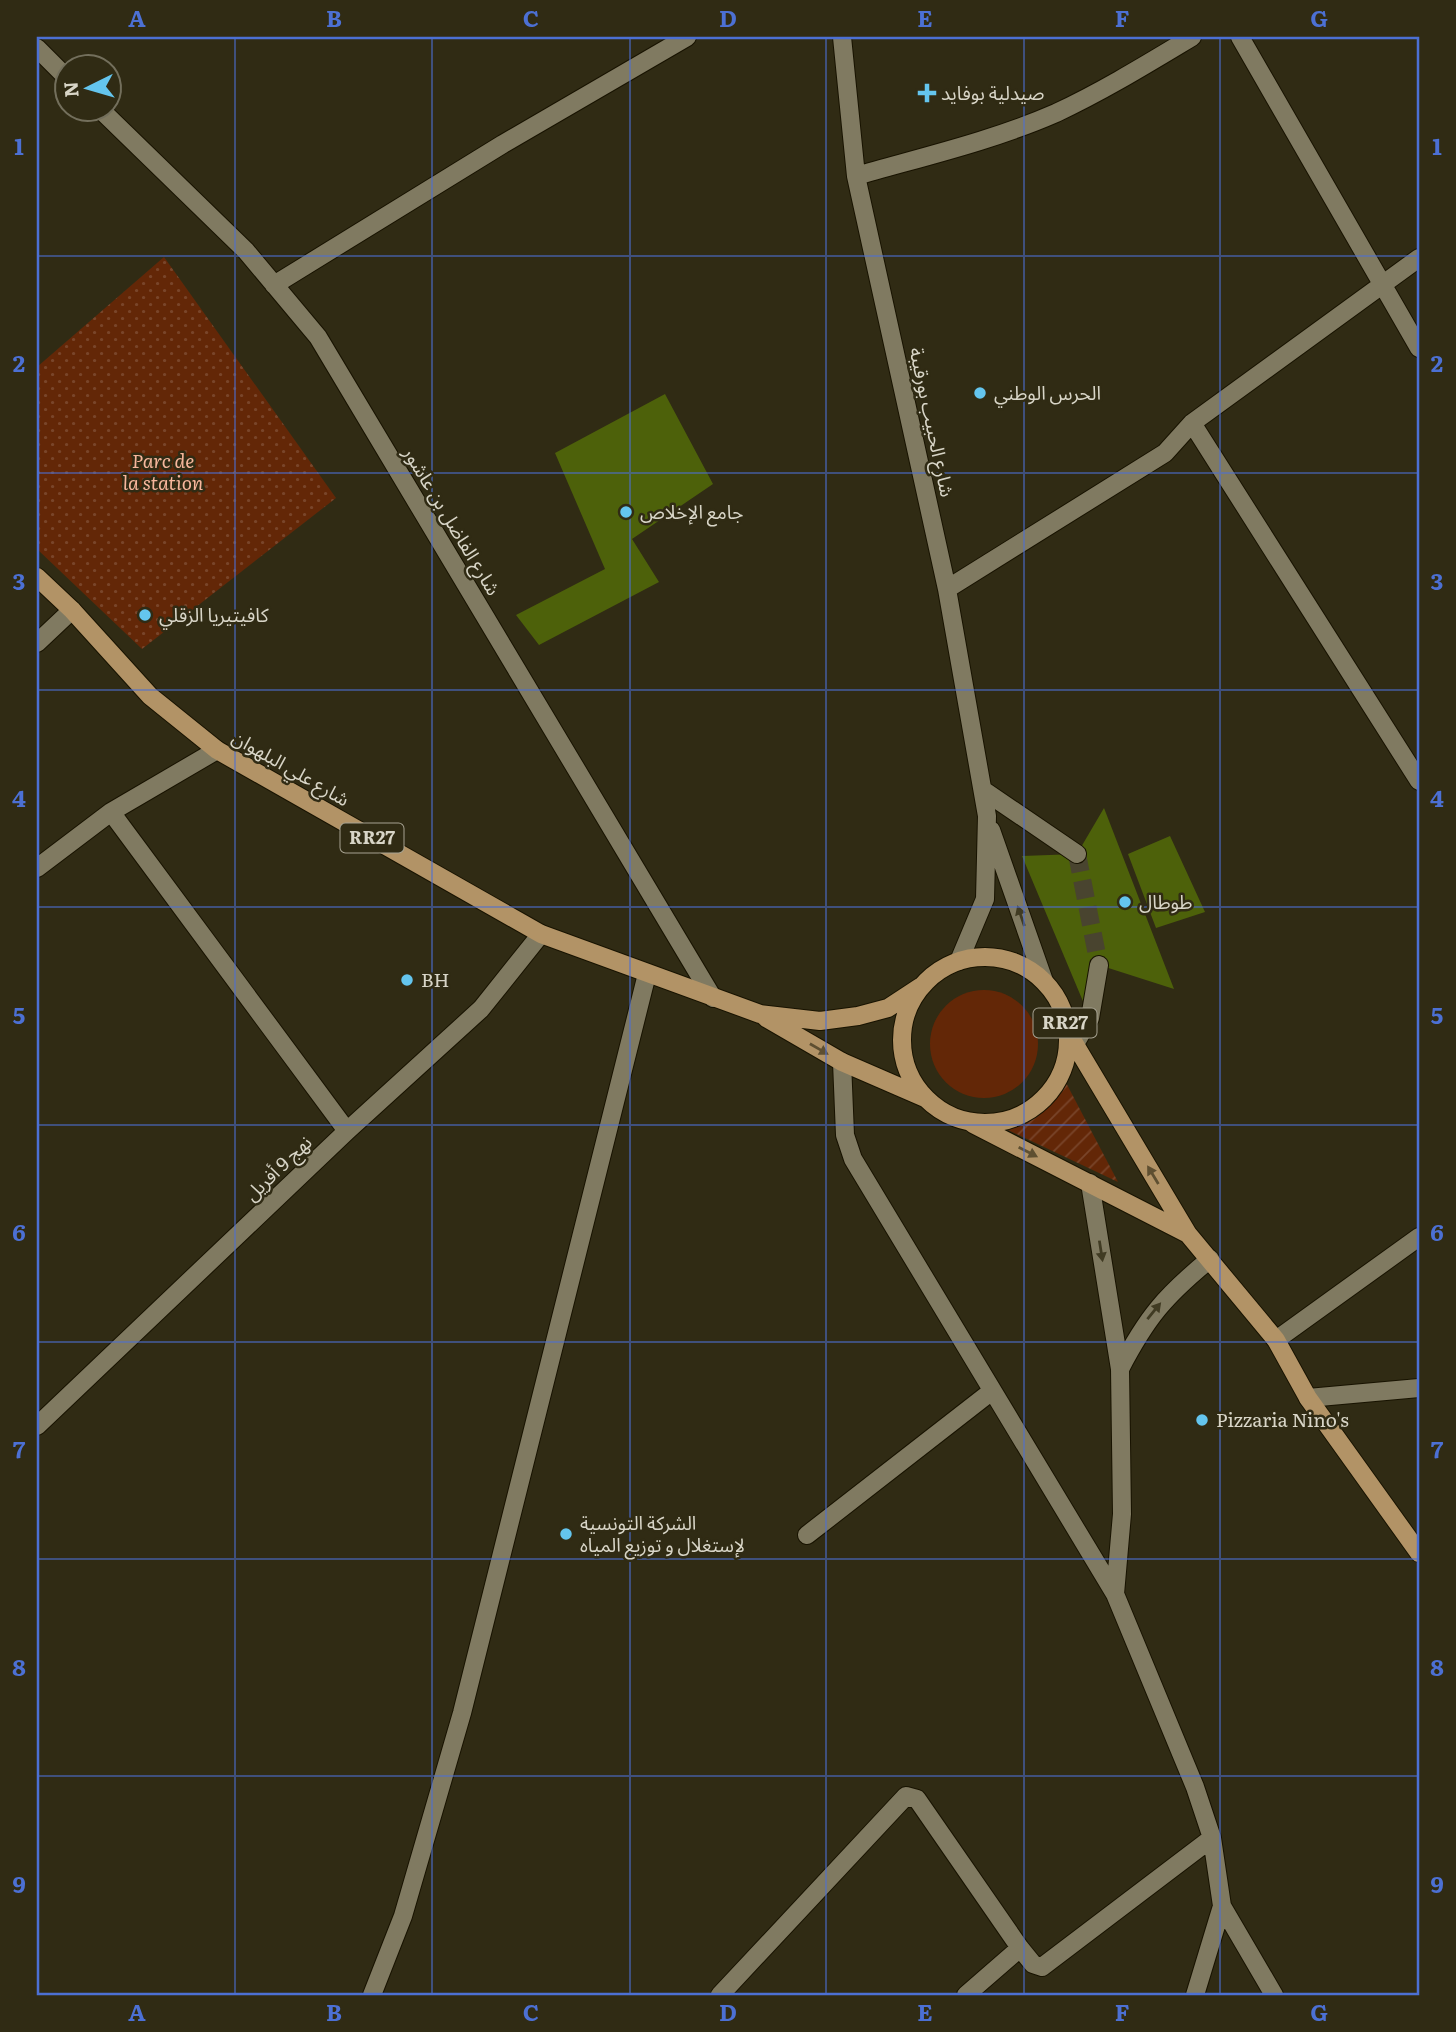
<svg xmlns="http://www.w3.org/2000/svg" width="1456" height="2032" font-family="Literata,'Noto Sans Arabic',serif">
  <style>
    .grass { fill: #632707 }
    .park { fill: url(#park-dots) }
    .garden { fill: url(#garden-furrows) }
    .building { fill: #4d610a }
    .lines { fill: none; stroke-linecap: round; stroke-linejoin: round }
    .minor-tunnel { stroke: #49442f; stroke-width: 18; stroke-dasharray: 18 9; stroke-linecap: butt }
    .minor-casing { stroke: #181300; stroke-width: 20 }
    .major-casing { stroke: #181300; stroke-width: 20 }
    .minor { stroke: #807a61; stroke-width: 18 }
    .major { stroke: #b29366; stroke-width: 18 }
    .oneway { fill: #403b23 }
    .oneway2 { fill: #5e4f31 }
    .grid { fill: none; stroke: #4c70d4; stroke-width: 2; stroke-opacity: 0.55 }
    .poi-dot { fill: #64c5ee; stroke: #302b14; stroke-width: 2.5 }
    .labels { text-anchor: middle; stroke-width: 5; stroke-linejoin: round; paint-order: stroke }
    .shield { fill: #302b14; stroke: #a6a291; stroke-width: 2 }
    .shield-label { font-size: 18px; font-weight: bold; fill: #d8d5c7 }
    .poi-label { font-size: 19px; fill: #d8d5c7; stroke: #302b14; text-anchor: start }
    .street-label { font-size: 19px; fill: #d8d5c7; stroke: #302b14 }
    .park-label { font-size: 19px; font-style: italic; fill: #f7b79c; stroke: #302b14 }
    .neatline { fill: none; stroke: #4c70d4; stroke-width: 2.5 }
    .grid-label { font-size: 23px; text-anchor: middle; font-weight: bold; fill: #4c70d4 }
  </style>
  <defs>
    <pattern id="park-dots" width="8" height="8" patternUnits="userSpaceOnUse" patternTransform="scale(1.75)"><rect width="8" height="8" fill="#632707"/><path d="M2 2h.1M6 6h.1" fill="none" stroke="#79452a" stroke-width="1.8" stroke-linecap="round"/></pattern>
    <pattern id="garden-furrows" width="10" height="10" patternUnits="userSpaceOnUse" patternTransform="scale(1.75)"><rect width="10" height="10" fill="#632707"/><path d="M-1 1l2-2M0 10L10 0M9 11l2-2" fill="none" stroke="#79452a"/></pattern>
  </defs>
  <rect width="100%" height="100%" fill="#302b14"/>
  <!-- grass -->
  <path class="grass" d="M930 1044a54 54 0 1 1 108 0a54 54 0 1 1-108 0Z"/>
  <!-- park -->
  <path class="park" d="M164 257 336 498 142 649 37 549V367Z"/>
  <!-- garden -->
  <path class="garden" d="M1063 1077 1118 1182 1008 1130Z"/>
  <!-- building -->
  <path class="building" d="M665 394 713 484 632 539 659 582 539 645 516 615 605 569 555 453Z
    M1104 808 1174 989 1099 965 1090 1018 1022 856 1077 854Z
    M1170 836 1205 912 1156 928 1128 854Z"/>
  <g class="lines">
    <!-- minor-tunnel -->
    <path class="minor-tunnel" d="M1077 854 1099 965"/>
    <!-- minor casing -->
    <g class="minor-casing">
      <path id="minor" d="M842 37 856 176 947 589 987 816 985 899 959 961
        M1240 37 1419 348
        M37 48 66 77
        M99 108 246 251 318 337 713 998
        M856 176C922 157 992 141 1056 113 1103 91 1147 64 1192 37
        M274 285 503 144 687 37
        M1192 423 1419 781
        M947 589 1165 453 1192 423 1419 258
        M37 643 72 610
        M983 790 1077 854
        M111 812 347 1131
        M991 830 1044 981
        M37 868 111 812 217 750
        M1075 1044 1090 1018 1099 965
        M842 1062 845 1135 853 1159 1115 1594 1195 1787 1212 1838 1222 1906 1274 1995
        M1090 1183 1120 1369 1122 1514 1115 1594
        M1276 1340 1419 1237
        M1120 1369C1147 1317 1165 1296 1210 1259
        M1308 1398 1419 1388
        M37 1426 347 1131 481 1009 541 934
        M807 1535 992 1391
        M372 1995 403 1916 462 1713 647 974
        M720 1995 906 1796 917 1799 1020 1948 1033 1964 1042 1967 1212 1838
        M966 1995 1020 1948
        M1195 1995 1222 1906"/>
    </g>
    <!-- major casing -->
    <g class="major-casing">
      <path id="major" d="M37 577 72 610 150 696 217 750 541 934 760 1014 820 1021 858 1016 888 1008 920 987
        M902 1040a83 83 0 1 1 166 0a83 83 0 1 1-166 0Z
        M766 1018 842 1062 925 1098
        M1067 1031 1188 1234 1276 1340 1308 1398 1419 1553
        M973 1124 1188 1234"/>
    </g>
    <!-- minor -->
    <use href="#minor" class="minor"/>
    <!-- major -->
    <use href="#major" class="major"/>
  </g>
  <!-- one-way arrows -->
  <defs><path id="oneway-solid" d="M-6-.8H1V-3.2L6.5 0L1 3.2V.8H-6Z" transform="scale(1.75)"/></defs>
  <g class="oneway">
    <use href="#oneway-solid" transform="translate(1021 916) rotate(-109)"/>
    <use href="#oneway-solid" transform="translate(1101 1251) rotate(81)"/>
    <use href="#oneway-solid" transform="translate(1154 1311) rotate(-51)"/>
  </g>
  <g class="oneway2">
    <use href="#oneway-solid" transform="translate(819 1049) rotate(30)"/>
    <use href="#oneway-solid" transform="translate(1028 1152) rotate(27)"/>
    <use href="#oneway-solid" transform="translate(1153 1175) rotate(-121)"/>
  </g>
  <!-- grid -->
  <path class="grid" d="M235 37V1995M432 37V1995M630 37V1995M826 37V1995M1024 37V1995M1220 37V1995M37 256H1419M37 473H1419M37 690H1419M37 907H1419M37 1125H1419M37 1342H1419M37 1559H1419M37 1776H1419"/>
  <!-- markers -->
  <g class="poi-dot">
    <path d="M923.5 82.5h7v7h7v7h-7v7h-7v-7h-7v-7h7z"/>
    <circle cx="980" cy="393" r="7"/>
    <circle cx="626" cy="512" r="7"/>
    <circle cx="145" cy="615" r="7"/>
    <circle cx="1125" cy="902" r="7"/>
    <circle cx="407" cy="980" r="7"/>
    <circle cx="1202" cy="1420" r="7"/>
    <circle cx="566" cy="1534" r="7"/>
  </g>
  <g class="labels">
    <!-- shield labels -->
    <g class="shield">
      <rect x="340.5" y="823.5" width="63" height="29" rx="5"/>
      <rect x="1033.5" y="1008.5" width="63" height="29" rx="5"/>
    </g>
    <g class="shield-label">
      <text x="372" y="844">RR27</text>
      <text x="1065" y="1029">RR27</text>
    </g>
    <!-- poi labels -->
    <g class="poi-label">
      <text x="941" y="100">صيدلية بوفايد</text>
      <text x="994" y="400">الحرس الوطني</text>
      <text x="640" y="519">جامع الإخلاص</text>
      <text x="159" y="622">كافيتيريا الزقلي</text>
      <text x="1139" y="909">طوطال</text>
      <text x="421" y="987">BH</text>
      <text x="1216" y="1427">Pizzaria Nino's</text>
      <text x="580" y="1530">الشركة التونسية<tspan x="580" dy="22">لإستغلال و توزيع المياه</tspan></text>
    </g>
    <!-- street labels -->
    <g class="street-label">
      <text transform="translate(932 422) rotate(78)" y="7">شارع الحبيب بورقيبة</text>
      <text transform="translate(452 521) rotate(59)" y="7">شارع الفاضل بن عاشور</text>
      <text transform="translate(291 768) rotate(30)" y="7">شارع علي البلهوان</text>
      <text transform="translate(278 1168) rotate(-44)" y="7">نهج 9 أفريل</text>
    </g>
    <!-- park labels -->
    <g class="park-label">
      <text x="163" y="468">Parc de<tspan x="163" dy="22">la station</tspan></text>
    </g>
  </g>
  <!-- border -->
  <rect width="1456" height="2032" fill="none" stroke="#302b14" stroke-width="77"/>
  <!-- north arrow -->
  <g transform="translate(88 88) rotate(265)"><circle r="33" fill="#302b14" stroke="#736f5c" stroke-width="2"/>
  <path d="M0-5L12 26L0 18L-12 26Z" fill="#64c5ee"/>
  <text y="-10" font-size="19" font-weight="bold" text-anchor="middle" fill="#d8d5c7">N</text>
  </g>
  <rect x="38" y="38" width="1380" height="1956" class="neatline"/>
  <g class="grid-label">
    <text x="137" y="27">A</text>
    <text x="334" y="27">B</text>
    <text x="531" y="27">C</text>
    <text x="728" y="27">D</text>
    <text x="925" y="27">E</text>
    <text x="1122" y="27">F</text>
    <text x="1319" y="27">G</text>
    <text x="19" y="155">1</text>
    <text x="1437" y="155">1</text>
    <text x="19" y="372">2</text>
    <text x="1437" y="372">2</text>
    <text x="19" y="590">3</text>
    <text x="1437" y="590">3</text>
    <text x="19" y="807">4</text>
    <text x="1437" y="807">4</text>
    <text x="19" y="1024">5</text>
    <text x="1437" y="1024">5</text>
    <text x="19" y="1241">6</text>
    <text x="1437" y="1241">6</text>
    <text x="19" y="1458">7</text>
    <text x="1437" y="1458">7</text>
    <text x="19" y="1676">8</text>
    <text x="1437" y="1676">8</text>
    <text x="19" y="1893">9</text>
    <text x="1437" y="1893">9</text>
    <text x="137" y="2021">A</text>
    <text x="334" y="2021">B</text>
    <text x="531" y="2021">C</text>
    <text x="728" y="2021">D</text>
    <text x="925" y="2021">E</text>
    <text x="1122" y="2021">F</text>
    <text x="1319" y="2021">G</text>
  </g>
</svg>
